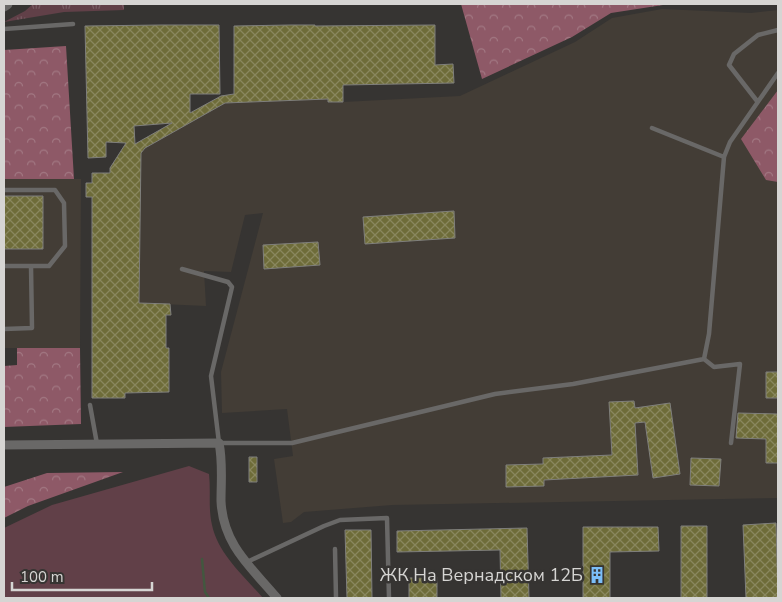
<svg xmlns="http://www.w3.org/2000/svg" width="782" height="602" font-family="'Nunito Sans',sans-serif">
  <style>
    .built { fill: #433d36 }
    .grass { fill: url(#grass-tufts) }
    .forest { fill: url(#forest-crowns) }
    .park { fill: #614048 }
    .lines { fill: none; stroke-linecap: round; stroke-linejoin: round }
    .stream { stroke: #42573f; stroke-width: 2.5 }
    .building { fill: url(#building-cross-hatch); stroke: #7f7f7c; fill-rule: evenodd }
    .service { stroke: #696867; stroke-width: 4.5 }
    .minor { stroke: #696867; stroke-width: 9 }
    .tertiary { stroke: #696867; stroke-width: 11 }
    .labels { text-anchor: middle; stroke-width: 5; stroke-linejoin: round; paint-order: stroke }
    .poi-label { font-size: 18px; fill: #d6d5d3; stroke: #363432; text-anchor: end }
  </style>
  <defs>
    <pattern id="grass-tufts" width="24" height="20" patternUnits="userSpaceOnUse" patternTransform="scale(1.25)"><rect width="24" height="20" fill="#614048"/><path d="M3 7l-1-3M5 7V3M7 7l1-3M15 17l-1-3M17 17v-4M19 17l1-3" fill="none" stroke="#775b62"/></pattern>
    <pattern id="forest-crowns" width="20" height="18" patternUnits="userSpaceOnUse" patternTransform="scale(1.25)"><rect width="20" height="18" fill="#8e5967"/><path d="M2 6a3 3 0 1 1 6 0M12 15a3 3 0 1 1 6 0" fill="none" stroke="#a27883"/></pattern>
    <pattern id="building-cross-hatch" width="8" height="8" patternUnits="userSpaceOnUse" patternTransform="scale(1.25)"><rect width="8" height="8" fill="#6e6c39"/><path d="M0 0l8 8M0 8l8-8" fill="none" stroke="#89875e"/></pattern>
  </defs>
  <rect width="100%" height="100%" fill="#363432"/>
  <!-- built -->
  <path class="built" d="M662 9 751 13 778 10V498L392 505 304 512 291 522 283 523 274 459 293 456 287 409 222 413 221 372 263 213 245 215 231 272 204 271 206 306 139 303 141 153 145 148 225 103 328 99 329 102H343L460 96 575 42 612 18Z
    M4 179H81L80 348H4Z"/>
  <!-- grass -->
  <path class="grass" d="M33 4H124V10L64 12 4 22 25 11Z"/>
  <!-- forest -->
  <path class="forest" d="M461 4H699L663 5 611 13 572 37 482 79Z
    M66 46 74 179H4V50Z
    M778 90V182L766 180 741 139Z
    M17 348H80L81 424 4 427V366L17 365Z
    M123 472 28 506 4 518V487L47 473Z"/>
  <!-- park -->
  <path class="park" d="M189 466 209 474C211 491 208 508 212 525 218 554 244 576 263 598H4V528L52 505Z"/>
  <g class="lines">
    <!-- stream -->
    <path class="stream" d="M202 559 205 592 209 598"/>
  </g>
  <!-- building -->
  <path class="building" d="M161 25H219L220 94H190V113L221 96 234 94V26L291 25H315V26L435 25V65L453 64 454 83 343 85V102H328V99L225 103 145 148 141 153 139 303 170 304 171 315H166V348H169V392L125 393V398H92V197H86V183H92V173H110V168L126 143 106 142V157L88 158 85 26ZM172 123 135 144 134 126Z
    M4 196H43V249H4Z
    M454 211 455 238 365 244 363 217Z
    M318 242 320 265 264 269 263 245Z
    M766 372H778V398H766Z
    M634 401 635 408 670 403 680 474 653 478 645 422 635 423 638 475 544 480V486L506 487V465L543 464V458L612 455 609 402Z
    M738 413 778 414V463H766V439L736 438Z
    M249 457H257V482H249Z
    M691 458 721 459 719 486 690 485Z
    M776 523 778 598H746L743 525Z
    M681 526H707V598H681Z
    M583 527H658L659 551 610 552V598H583Z
    M527 528 529 598H501L500 550 397 552V531Z
    M345 530H371L372 598H347Z
    M437 577V598H409V578Z"/>
  <g class="lines">
    <!-- service -->
    <path class="service" d="M4 29 73 24
      M757 101 729 65 734 54 758 35 778 30
      M652 128 724 157
      M4 190H55L64 203 65 246 49 266H4
      M182 269 228 282 232 287 211 376 219 443H292L495 394 573 384 704 359 709 334 724 157 730 142 778 73
      M4 329 32 328 31 266
      M704 359 714 367 740 364 731 443
      M90 405 97 444
      M335 549 336 598
      M247 562 324 526 340 520 387 518 389 598"/>
    <!-- minor -->
    <path class="minor" d="M4 445 219 443C223 462 221 481 221 501 223 545 251 567 277 598"/>
    <!-- tertiary -->
    <path class="tertiary" d="M4 6 7 4"/>
  </g>
  <!-- icons -->
  <defs>
    <g id="building-bare" transform="scale(1.35)"><path d="M-4-6H4V6H1V3H-1V6H-4ZM-2.5-4.3h1.7v1.8h-1.7ZM.8-4.3h1.7v1.8H.8ZM-2.5-1h1.7V.8h-1.7ZM.8-1h1.7V.8H.8Z" fill="#7bbef8" stroke="#363432" stroke-width="2.5" paint-order="stroke"/></g>
  </defs>
  <g fill-rule="evenodd">
    <use href="#building-bare" x="597" y="575"/>
  </g>
  <g class="labels">
    <!-- poi labels -->
    <g class="poi-label">
      <text x="583" y="581">ЖК На Вернадском 12Б</text>
    </g>
  </g>
  <!-- border -->
  <rect width="782" height="602" fill="none" stroke="#d6d5d3" stroke-width="10"/>
  <!-- scale -->
  <path d="M12 582v8h140v-8" fill="none" stroke="#d6d5d3" stroke-width="2.5"/>
  <text x="20" y="582" font-size="15" fill="#d6d5d3" stroke="#363432" stroke-width="4" paint-order="stroke">100 m</text>
</svg>
